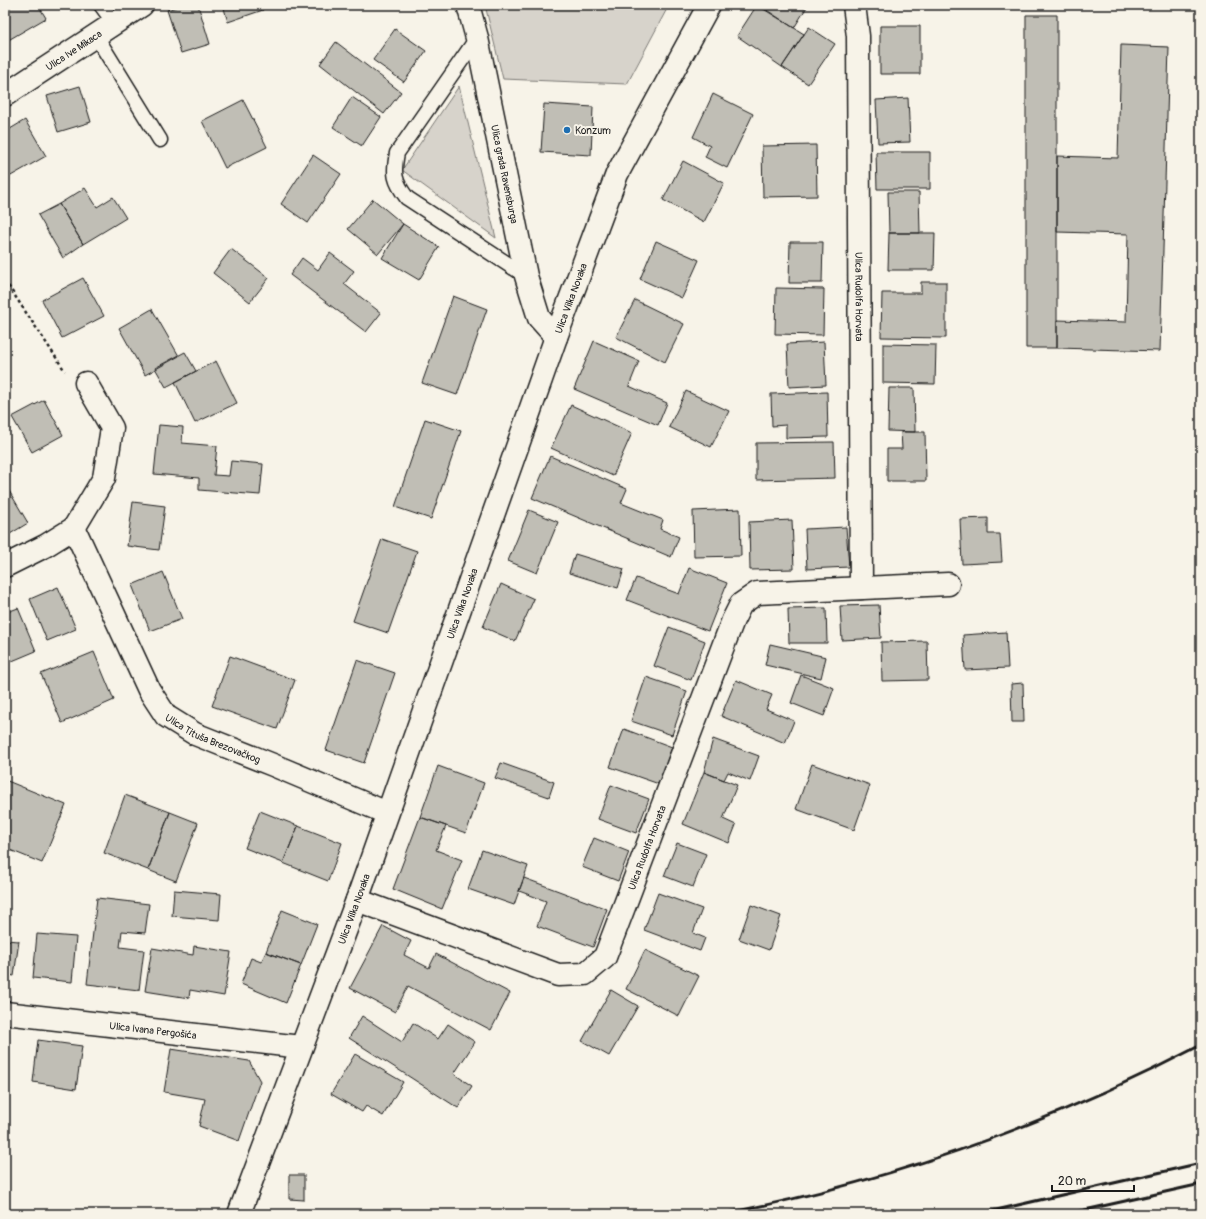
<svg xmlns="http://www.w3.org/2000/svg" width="1206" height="1219" font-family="Pangolin,sans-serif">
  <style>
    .green { fill: #d7d3cb; stroke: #7a7874 }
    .building { fill: #c0beb5; stroke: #1c1c1c }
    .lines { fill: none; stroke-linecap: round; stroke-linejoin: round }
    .lane-casing { stroke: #1c1c1c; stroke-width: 17 }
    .street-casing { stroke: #1c1c1c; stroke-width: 25 }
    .secondary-casing { stroke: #1c1c1c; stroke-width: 25 }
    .path { stroke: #1c1c1c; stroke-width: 2.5; stroke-dasharray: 3 3; stroke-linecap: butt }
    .lane { stroke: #f7f3e8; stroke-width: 14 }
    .street { stroke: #f7f3e8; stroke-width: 22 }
    .secondary { stroke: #f7f3e8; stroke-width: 22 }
    .rail { stroke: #1c1c1c; stroke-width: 3 }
    .poi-dot { fill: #1f6fb2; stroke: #f7f3e8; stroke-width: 1.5 }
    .labels { text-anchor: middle; stroke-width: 4; stroke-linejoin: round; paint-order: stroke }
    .street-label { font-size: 10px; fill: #1c1c1c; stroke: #f7f3e8 }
    .poi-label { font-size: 10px; fill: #1c1c1c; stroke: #f7f3e8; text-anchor: start }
  </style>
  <rect width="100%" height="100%" fill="#f7f3e8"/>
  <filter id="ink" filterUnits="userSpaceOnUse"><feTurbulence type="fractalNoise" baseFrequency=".025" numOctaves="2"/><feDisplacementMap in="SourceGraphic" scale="8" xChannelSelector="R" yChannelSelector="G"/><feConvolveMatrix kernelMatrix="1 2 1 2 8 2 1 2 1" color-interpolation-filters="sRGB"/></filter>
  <g filter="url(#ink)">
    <!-- green -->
    <path class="green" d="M485 5H669L627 84 503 79Z
      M459 86 496 238 402 170Z"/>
    <!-- building -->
    <path class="building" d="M5 5H38L46 18 5 42Z
      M182 5H198L210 44 181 53 167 10Z
      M223 5H261L263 10 228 22Z
      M757 5 804 34 782 67 737 36Z
      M759 5H808L794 28Z
      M1026 15H1057V348H1026Z
      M880 26H920V74H880Z
      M809 27 835 44 808 84 782 67Z
      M395 29 426 51 404 82 373 60Z
      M336 42 401 92 384 114 320 64Z
      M1121 45 1169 47 1160 351 1057 348V320L1126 322 1128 234 1057 232V156L1118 158Z
      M80 86 91 122 58 132 47 96Z
      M713 94 753 114 727 168 705 157 710 146 693 137Z
      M352 97 381 117 362 146 333 127Z
      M908 98 910 142 878 143 876 100Z
      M243 100 267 147 225 168 202 121Z
      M544 104 593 107 591 155 541 152Z
      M25 120 46 156 9 177 5 171V132Z
      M816 145 817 196 763 197 762 146Z
      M876 152H930V189H877Z
      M313 155 341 174 308 223 281 204Z
      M683 161 724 183 704 222 663 200Z
      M85 188 97 207 113 197 126 218 83 244 59 204Z
      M888 192H919L920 233H889Z
      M373 199 403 224 378 254 348 229Z
      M59 204 83 244 63 258 38 215Z
      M403 224 439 247 419 280 382 258Z
      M889 233H935L934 270H888Z
      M656 241 699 260 682 298 640 279Z
      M790 242H823L822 283H789Z
      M231 249 269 278 250 302 213 273Z
      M330 253 354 271 344 284 381 313 366 332 290 275 302 258 318 270Z
      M83 278 104 316 62 338 42 300Z
      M921 282H946V338L881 337 882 293H921Z
      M776 288 824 289 823 335 775 334Z
      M453 296 487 309 457 395 422 383Z
      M635 300 684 324 665 362 616 337Z
      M152 309 179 356 145 375 119 328Z
      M594 341 639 361 629 386 667 403 658 425 574 389Z
      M824 342 826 385 789 387 787 344Z
      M883 344 936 345 935 384 883 383Z
      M185 352 196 371 166 387 155 368Z
      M216 361 237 403 195 423 175 382Z
      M889 388H914L915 432 888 431Z
      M686 391 729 411 711 447 669 427Z
      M827 392 828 437 786 438V425L772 426 771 394Z
      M44 400 63 435 32 452 12 417Z
      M571 405 632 433 613 476 551 448Z
      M425 419 461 431 431 519 395 507Z
      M159 425 183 427 182 443 217 446 214 475 229 476 231 461 263 464 260 495 199 490V478L154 474Z
      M901 432H925L926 481H887V449H902Z
      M834 442 835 478 756 480V443Z
      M550 456 627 489 621 503 663 520 660 529 679 537 671 557 532 498Z
      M5 484 28 523 5 537Z
      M133 502 165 506 159 550 127 546Z
      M740 509 741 556 694 557 693 511Z
      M529 510 558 522 537 573 508 561Z
      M988 518V534H1000L1002 562 962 564 960 519Z
      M792 520 794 569 750 570 749 522Z
      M846 527 849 567 807 569 805 529Z
      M382 539 417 551 388 633 353 621Z
      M575 554 624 569 618 588 569 573Z
      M689 568 727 583 708 631 627 600 636 578 679 594Z
      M163 572 182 619 150 631 132 585Z
      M501 584 534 599 515 641 483 627Z
      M58 587 76 629 47 641 30 599Z
      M879 605 881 638 842 640 840 606Z
      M18 608 36 651 5 664V613Z
      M826 608 827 643H789L788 609Z
      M669 627 705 641 691 680 654 666Z
      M1006 632 1008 668 965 670 963 635Z
      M927 641 928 680 882 681 881 642Z
      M770 644 826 657 821 678 765 665Z
      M94 652 114 700 62 723 41 674Z
      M230 656 295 680 277 729 212 706Z
      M357 660 395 673 364 763 326 750Z
      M801 675 834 688 824 716 791 703Z
      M646 677 687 691 672 735 631 721Z
      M736 680 772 695 766 709 794 721 785 743 721 716Z
      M1023 683 1024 722H1012L1011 684Z
      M624 729 672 747 659 784 610 767Z
      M713 739 759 756 750 781 728 772 724 780 704 772Z
      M501 763 554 782 549 797 495 778Z
      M812 764 870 785 854 830 796 809Z
      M438 766 484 783 466 833 420 817Z
      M704 772 737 785 723 819 736 825 729 843 683 824Z
      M5 780 66 805 42 863 5 848Z
      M611 785 649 799 636 833 598 819Z
      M125 795 170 812 148 870 104 853Z
      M260 811 298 826 283 863 245 848Z
      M170 812 198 823 176 881 148 870Z
      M420 817 446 826 436 850 462 860 442 909 393 889Z
      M298 826 342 843 328 881 283 863Z
      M594 838 629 852 618 881 582 867Z
      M677 843 706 854 693 887 664 876Z
      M482 850 528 866 514 905 468 889Z
      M524 878 607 909 593 947 537 926 546 901 519 891Z
      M174 890 221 894 219 920 172 916Z
      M658 893 702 909 693 933 705 938 700 951 644 930Z
      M97 898 149 904 145 933 122 931 120 947 144 950 139 990 87 984Z
      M751 905 781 916 769 950 739 939Z
      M282 910 317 924 301 965 266 952Z
      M383 926 411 941 404 955 429 968 436 954 510 993 491 1030 408 986 395 1012 350 988Z
      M37 934 76 937 72 982 33 978Z
      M5 940 19 941 14 976 5 974Z
      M194 946 231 952 224 996 190 990 189 998 145 991 152 948 193 955Z
      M645 950 699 976 679 1016 626 989Z
      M266 952 301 965 286 1003 241 984 251 958 261 962Z
      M611 990 638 1006 609 1056 582 1041Z
      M362 1016 402 1042 413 1023 438 1039 448 1024 475 1042 454 1074 472 1086 458 1108 349 1038Z
      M38 1040 82 1046 76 1089 33 1082Z
      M171 1049 249 1061 260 1081 239 1141 199 1126 205 1099 164 1092Z
      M355 1054 403 1082 383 1116 366 1106 362 1112 331 1094Z
      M289 1175H304V1200L289 1199Z"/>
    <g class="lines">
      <!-- lane casing -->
      <g class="lane-casing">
        <path id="lane" d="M101 5 115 24
          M96 36 160 140
          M477 38 397 153C393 174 394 181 407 198L526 276"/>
      </g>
      <!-- street casing -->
      <g class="street-casing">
        <g id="street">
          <path id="s1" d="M854 5 858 36 861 588"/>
          <path id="s2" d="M74 528 149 690 166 716 195 734 273 765 387 813"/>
          <path d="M5 566 45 546 74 528 104 478 112 428 86 383"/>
          <path id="s3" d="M357 900 558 975 585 974 605 957 733 620 741 604 757 593 948 584"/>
          <path id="s4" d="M5 1013 301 1047"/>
        </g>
      </g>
      <!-- secondary casing -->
      <g class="secondary-casing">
        <g id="secondary">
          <path id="s5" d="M468 5 477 38 526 276 539 318 556 337"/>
          <path id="s6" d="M5 95 142 5"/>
          <path id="s7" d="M239 1214 357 900 556 337 617 174 709 5"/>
        </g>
      </g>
      <!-- path -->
      <path class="path" d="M5 281 65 371"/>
      <!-- lane -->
      <use href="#lane" class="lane"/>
      <!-- street -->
      <use href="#street" class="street"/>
      <!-- secondary -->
      <use href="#secondary" class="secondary"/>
      <!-- rail -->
      <path class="rail" d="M722 1214C890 1182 1050 1124 1201 1045
        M979 1214 1201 1163
        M1067 1214 1201 1184"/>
    </g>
  </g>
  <!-- markers -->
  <circle class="poi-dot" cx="567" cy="130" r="4"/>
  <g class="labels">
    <!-- street labels -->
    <g class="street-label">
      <text dy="4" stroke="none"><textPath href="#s6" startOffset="82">Ulica Ive Mikaca</textPath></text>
      <text dy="4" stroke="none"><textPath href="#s5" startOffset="173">Ulica grada Ravensburga</textPath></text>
      <text dy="4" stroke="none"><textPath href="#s1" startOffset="292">Ulica Rudolfa Horvata</textPath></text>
      <text dy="4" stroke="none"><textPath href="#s7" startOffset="974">Ulica Vilka Novaka</textPath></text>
      <text dy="4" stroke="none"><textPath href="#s7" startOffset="650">Ulica Vilka Novaka</textPath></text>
      <text dy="4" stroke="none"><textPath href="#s2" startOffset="262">Ulica Tituša Brezovačkog</textPath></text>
      <text dy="4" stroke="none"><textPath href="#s3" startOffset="385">Ulica Rudolfa Horvata</textPath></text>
      <text dy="4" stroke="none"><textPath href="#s7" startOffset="326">Ulica Vilka Novaka</textPath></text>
      <text dy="4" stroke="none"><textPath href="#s4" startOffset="149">Ulica Ivana Pergošića</textPath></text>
    </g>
    <!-- poi labels -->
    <g class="poi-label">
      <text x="575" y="134">Konzum</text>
    </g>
  </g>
  <!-- margin -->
  <rect width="1206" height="1219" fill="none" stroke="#f7f3e8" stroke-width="20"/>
  <rect x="10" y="10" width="1186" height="1199" fill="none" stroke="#1c1c1c" stroke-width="1.5" filter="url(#ink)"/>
  <!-- scale -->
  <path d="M1052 1185v6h82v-6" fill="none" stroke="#1c1c1c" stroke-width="2"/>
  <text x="1058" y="1185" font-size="12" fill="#1c1c1c" stroke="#f7f3e8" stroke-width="3" paint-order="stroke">20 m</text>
</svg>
